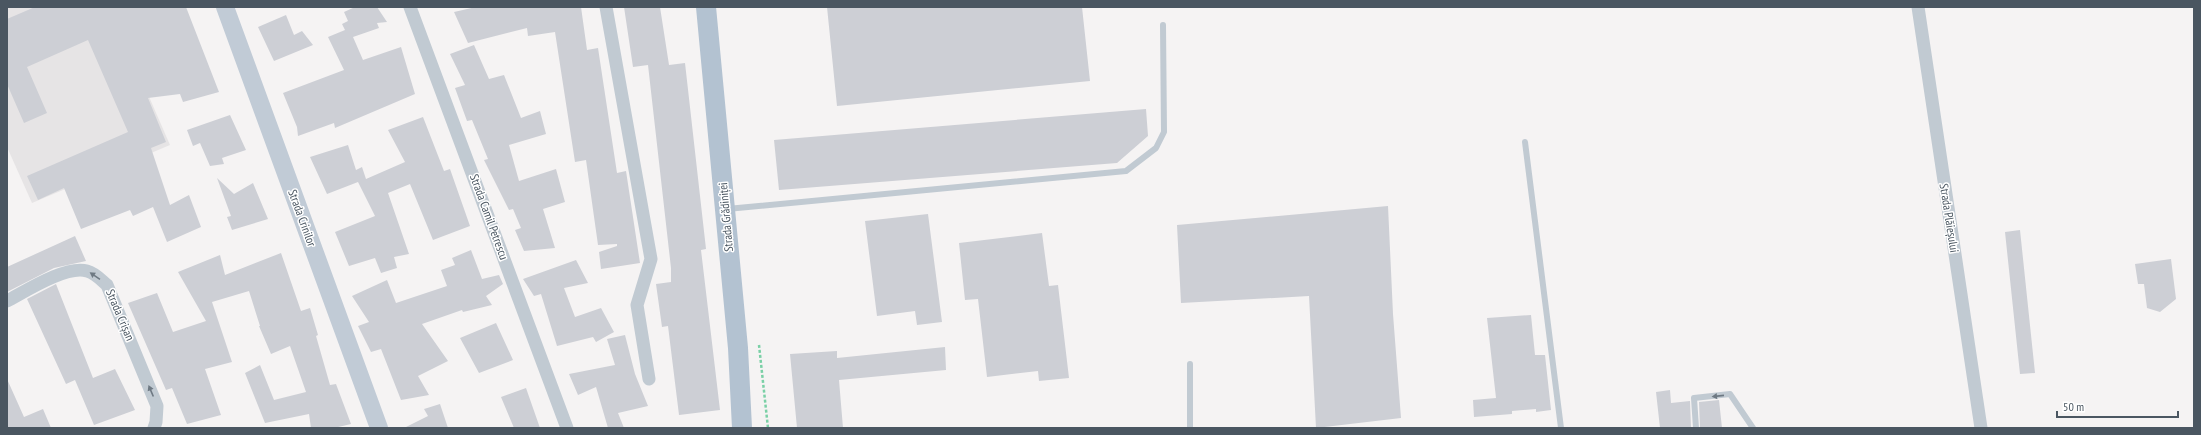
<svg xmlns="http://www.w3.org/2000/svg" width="2201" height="435" font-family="'PT Sans Narrow',sans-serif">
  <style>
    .education { fill: #e6e4e5 }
    .building { fill: #cdcfd5 }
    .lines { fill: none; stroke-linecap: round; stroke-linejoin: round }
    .path { stroke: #7ad0a6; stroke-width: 2.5; stroke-dasharray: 3 2; stroke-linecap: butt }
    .lane { stroke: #c1cad2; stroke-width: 6 }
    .street { stroke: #c1cad2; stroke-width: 13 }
    .secondary { stroke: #c1cbd6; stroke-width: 18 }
    .primary { stroke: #b3c2d1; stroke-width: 20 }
    .oneway { fill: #6e7983 }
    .labels { text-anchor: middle; stroke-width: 3; stroke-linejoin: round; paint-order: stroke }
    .street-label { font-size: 12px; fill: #4a5661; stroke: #fff }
  </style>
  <rect width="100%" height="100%" fill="#f5f3f3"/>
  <!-- education -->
  <path class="education" d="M7 7H110L170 145 32 203 7 147Z"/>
  <!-- building -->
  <path class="building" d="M35 7H186L219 92 183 102 180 94 148 98 166 142 151 148 170 205 189 195 201 227 167 242 153 207 133 216 130 210 81 229 64 188 38 200 27 176 128 132 88 40 27 67 47 113 24 123 7 84V19Z
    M355 7H377L387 22 377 23 379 28 353 37 363 60 401 47 415 94 335 128 334 123 298 136 297 127 283 93 344 70 328 37 345 30 342 24 348 21 344 12Z
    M476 7H581L587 50 598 48 617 173 626 171 640 263 601 269 599 252 617 246V244L598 245 586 160 575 162 555 32 528 36 527 28 468 43 454 12Z
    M624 7H660L669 65 685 63 706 249 701 250 720 410 679 415 668 326 662 327 656 284 671 282V268L648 65 633 67Z
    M827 7H1082L1090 81 837 106Z
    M286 15 294 35 302 31 313 45 274 61 258 27Z
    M474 45 489 79 504 75 521 118 540 111 546 134 509 145 519 181 556 169 565 202 543 209 555 248 524 251 515 230 521 228 513 209 509 210 484 160 488 159 472 120 467 121 455 88 465 85 450 54Z
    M1146 109 1148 136 1117 163 779 190 774 140Z
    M230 115 246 150 222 158 224 164 210 166 200 143 193 146 187 130Z
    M423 117 444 171 450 169 470 226 433 240 410 184 388 193 409 254 394 257 397 268 381 273 375 258 349 266 335 232 375 216 358 182 327 194 310 157 348 145 356 170 362 167 366 179 405 162 388 130Z
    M217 178 234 194 253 183 268 219 232 230 227 217 231 216Z
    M1388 206 1393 314 1401 418 1316 428 1309 296 1181 303 1177 225Z
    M928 214 942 322 917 325 915 311 877 316 865 221Z
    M2020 230 2035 373 2020 374 2005 232Z
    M1042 233 1049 286 1058 285 1069 378 1039 381 1038 371 987 377 978 299 965 300 959 243Z
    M75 236 86 261 54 268 7 292V267Z
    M471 250 482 279 499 275 503 284 486 296 492 305 463 312 462 310 422 324 448 361 418 376 429 395 401 400 381 349 371 352 358 326 369 322 352 296 387 280 396 303 447 286 441 270 455 265 452 258Z
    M281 253 301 311 310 308 318 335 316 336 330 385 336 384 351 424 334 428H311L309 414 265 423 245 373 260 365 274 400 306 392 290 346 271 354 259 326H260L249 291 212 302 232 362 205 369 221 415 187 424 172 388 166 390 128 303 157 293 173 332 206 321 178 272 220 255 225 275Z
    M2171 259 2176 299 2160 312 2147 308 2144 284H2138L2135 264Z
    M576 260 588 283 564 288 575 317 601 308 614 332 596 342 593 337 557 346 541 294 534 296 523 279Z
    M56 284 93 378 115 369 135 410 94 425 75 380 66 384 27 299Z
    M1531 315 1535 355H1545L1551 410 1536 412V409L1512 411V414L1474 417 1473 400 1496 398 1487 318Z
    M496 323 513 360 479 373 460 338Z
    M625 335 635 374 648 406 618 413 624 428H608L596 387 578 395 569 374 615 365 607 339Z
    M945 347 946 370 839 380 843 428H797L790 354 837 351V358Z
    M7 379 24 417 43 409 51 428H7Z
    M526 388 540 428H514L501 397Z
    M1670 390 1671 403 1690 401 1691 428H1660L1656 392Z
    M1719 400 1722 428H1700L1699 402Z
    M440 404 448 428H404L428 416 424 409Z"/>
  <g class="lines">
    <!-- path -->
    <path class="path" d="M759 345 768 428"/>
    <!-- lane -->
    <path class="lane" d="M1525 142 1561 428
      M727 209 1126 171 1156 148 1164 132 1163 25
      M1190 428V364
      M1696 428 1694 398 1730 394 1753 428"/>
    <!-- street -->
    <path class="street" d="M410 7 567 428
      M606 7 651 259 637 305 649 379
      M1918 7 1981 428
      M7 301C26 291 66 265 87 271 95 273 100 279 107 285L157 406 156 422 154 428"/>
    <!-- secondary -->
    <path class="secondary" d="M225 7 379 428"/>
    <!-- primary -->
    <path class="primary" d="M706 7 738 348 742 428"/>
  </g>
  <!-- one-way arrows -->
  <defs><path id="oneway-solid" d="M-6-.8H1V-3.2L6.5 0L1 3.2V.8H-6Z"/></defs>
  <g class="oneway">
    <use href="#oneway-solid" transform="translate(95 276) rotate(-146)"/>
    <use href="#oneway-solid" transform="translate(151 391) rotate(-113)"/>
    <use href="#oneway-solid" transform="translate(1718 396) rotate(174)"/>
  </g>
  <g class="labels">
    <!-- street labels -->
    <g class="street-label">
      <text transform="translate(489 217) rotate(70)" y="4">Strada Camil Petrescu</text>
      <text transform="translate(726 217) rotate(-95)" y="4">Strada Grădiniței</text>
      <text transform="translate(302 218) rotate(70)" y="4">Strada Crinilor</text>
      <text transform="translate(1949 218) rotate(81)" y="4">Strada Plăieșului</text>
      <text transform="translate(120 315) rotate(67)" y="4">Strada Crișan</text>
    </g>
  </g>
  <!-- border -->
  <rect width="2201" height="435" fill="none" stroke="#4a5661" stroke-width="16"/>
  <!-- scale -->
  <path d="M2057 411v6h121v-6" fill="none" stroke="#4a5661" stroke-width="2"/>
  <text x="2063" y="411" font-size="12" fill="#4a5661" stroke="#ffffff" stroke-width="3" paint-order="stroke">50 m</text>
</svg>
